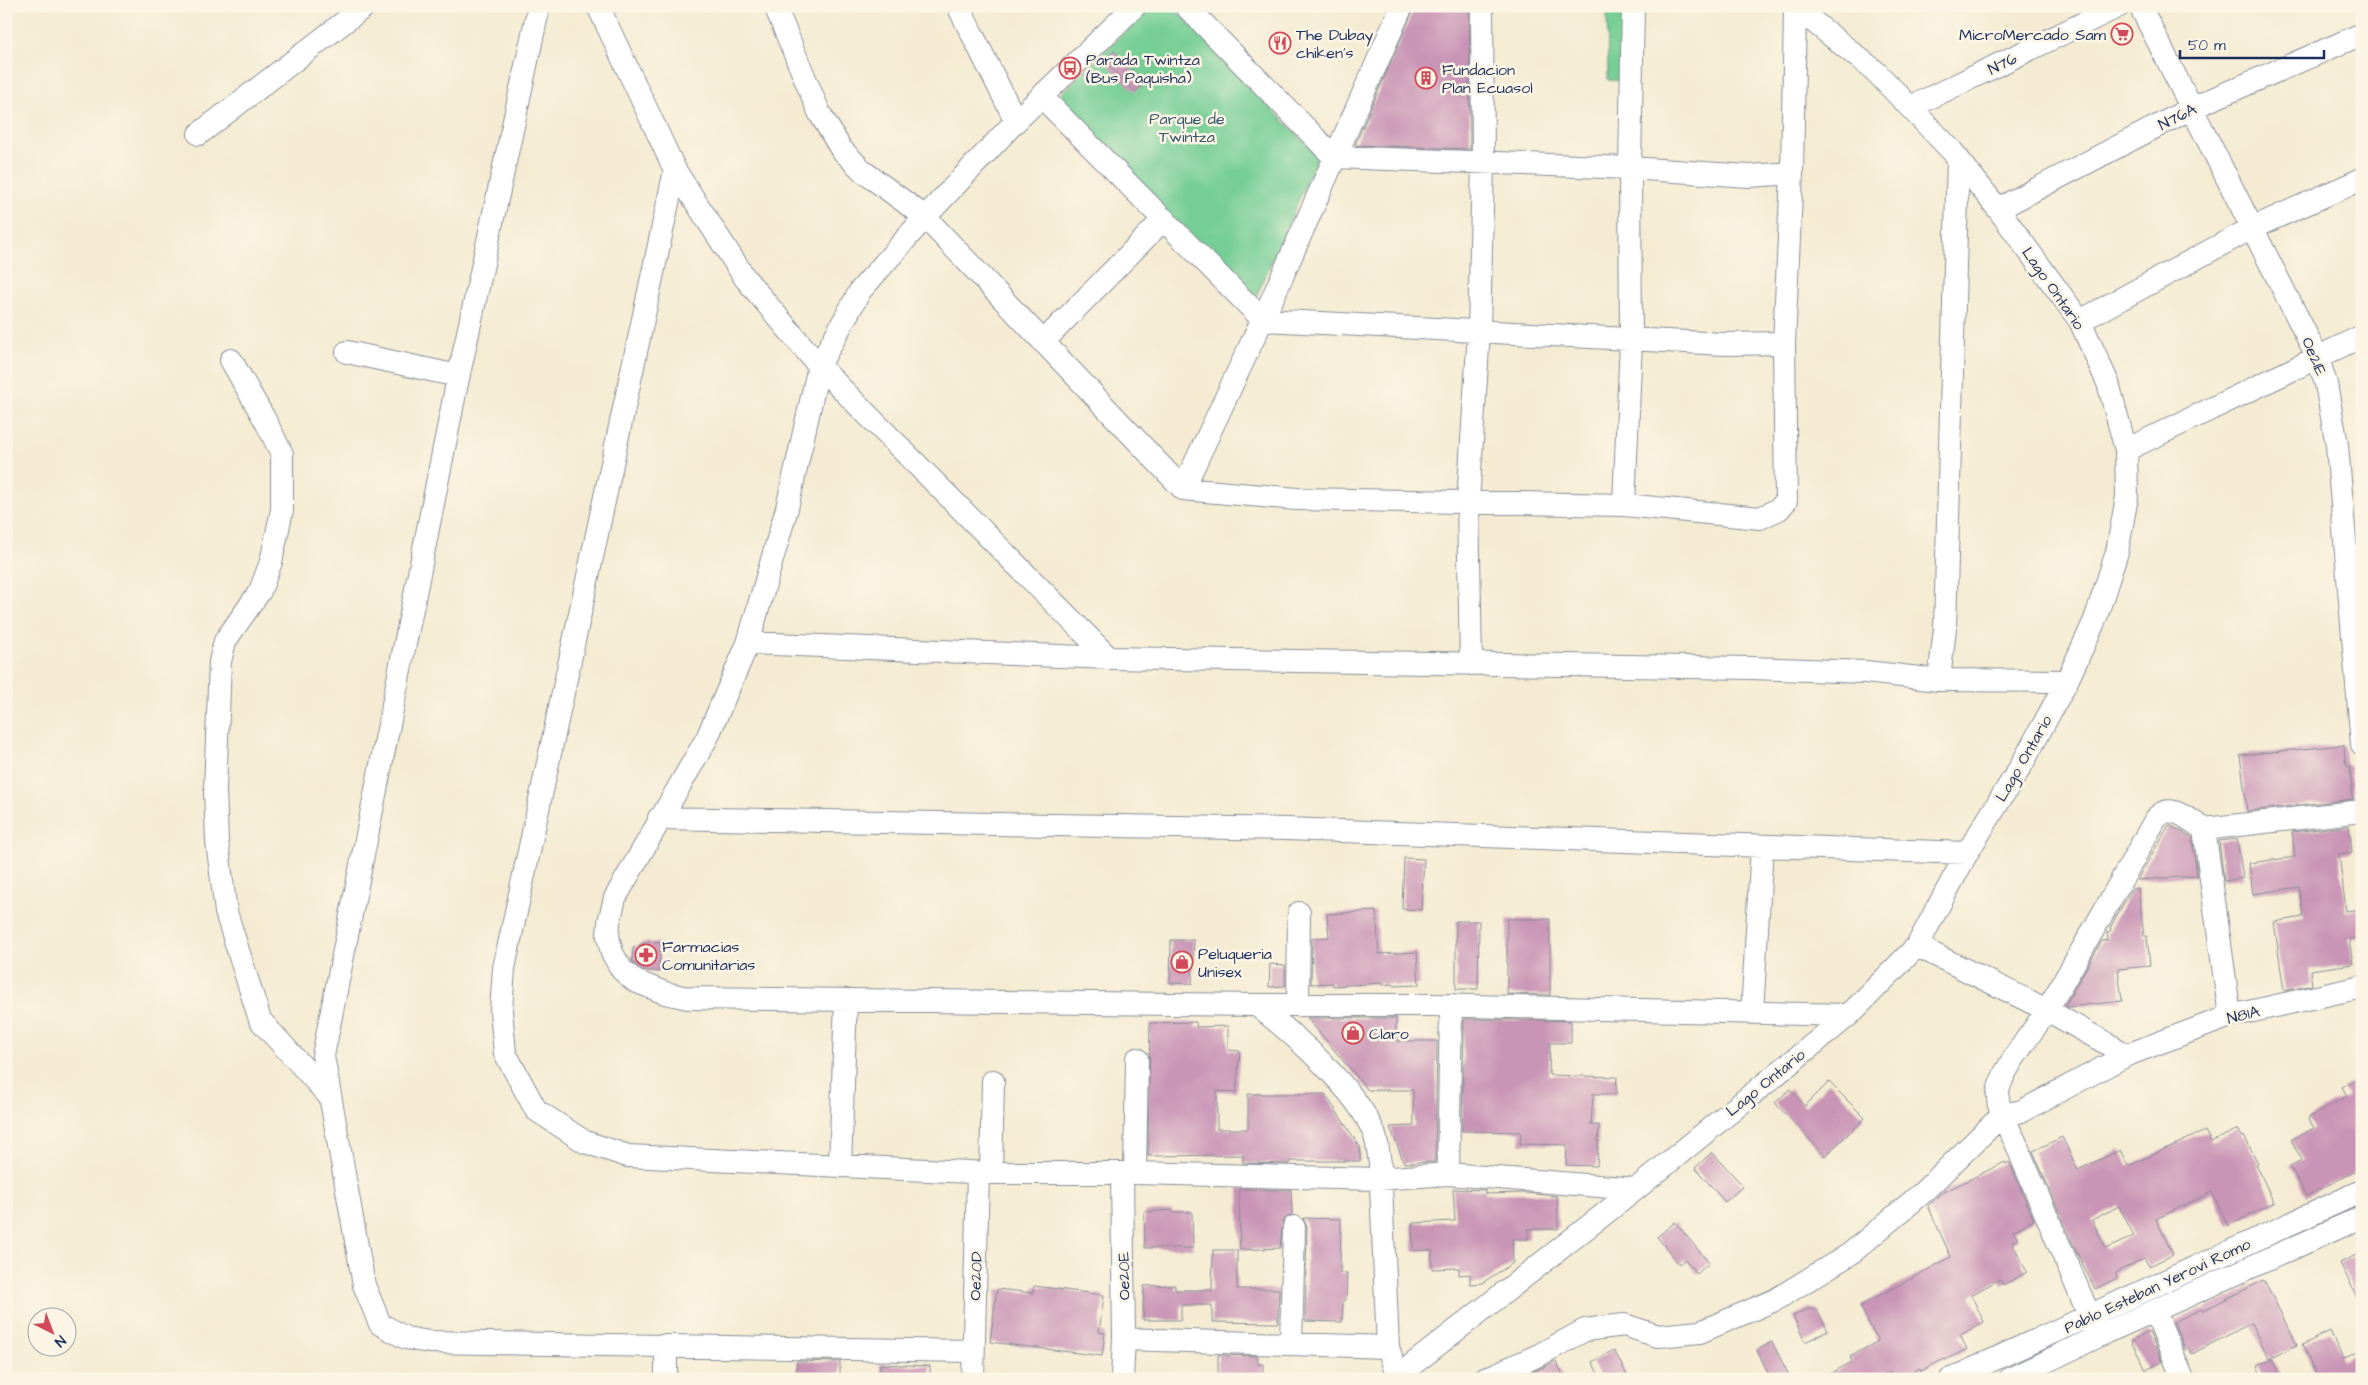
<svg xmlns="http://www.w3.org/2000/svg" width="2368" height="1385" font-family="'Architects Daughter',sans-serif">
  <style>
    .green { fill: #75ce94; stroke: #487e79 }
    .building { fill: #c995b6; fill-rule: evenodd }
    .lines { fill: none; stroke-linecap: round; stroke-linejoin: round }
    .minor-casing { stroke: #888d98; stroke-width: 24 }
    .minor { stroke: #fff; stroke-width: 22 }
    .labels { text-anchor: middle; stroke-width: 5; stroke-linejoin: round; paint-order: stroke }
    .poi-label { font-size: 16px; fill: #1b2f5e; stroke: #fcf5e5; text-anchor: start }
    .street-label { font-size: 16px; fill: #1b2f5e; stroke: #fcf5e5 }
    .park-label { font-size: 16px; fill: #32576c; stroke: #fcf5e5 }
  </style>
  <rect width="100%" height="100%" fill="#fcf5e5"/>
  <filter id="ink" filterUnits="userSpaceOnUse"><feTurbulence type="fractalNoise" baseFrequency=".02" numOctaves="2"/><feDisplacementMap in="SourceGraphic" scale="10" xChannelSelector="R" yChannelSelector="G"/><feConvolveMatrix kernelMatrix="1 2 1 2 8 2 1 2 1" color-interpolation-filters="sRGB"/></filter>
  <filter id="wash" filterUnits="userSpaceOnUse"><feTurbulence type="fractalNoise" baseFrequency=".0096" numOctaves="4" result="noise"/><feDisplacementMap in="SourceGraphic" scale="20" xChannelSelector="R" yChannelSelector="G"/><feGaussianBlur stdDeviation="1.12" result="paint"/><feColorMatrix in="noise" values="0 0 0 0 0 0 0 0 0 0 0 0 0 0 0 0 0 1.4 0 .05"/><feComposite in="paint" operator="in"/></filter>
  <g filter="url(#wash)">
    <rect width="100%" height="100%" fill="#f4ebd2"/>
    <!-- green -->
    <path class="green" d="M1151 6H1172L1318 156 1254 302 1056 99Z
      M1607 6H1626L1624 81 1608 80Z"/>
    <g id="blocks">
      <!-- building -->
      <path class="building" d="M1415 6H1469L1470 149 1355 145Z
        M1114 51 1145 83 1135 92 1104 61Z
        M2344 745 2345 761 2347 766H2350L2353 799 2247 811 2240 755Z
        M2169 825 2192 837 2197 876 2137 880Z
        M2349 826 2352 852 2339 854 2346 911 2361 909 2362 937 2349 939 2353 964 2310 970 2312 985 2284 991 2274 922 2303 917 2299 887 2253 894 2249 863 2295 857 2292 832Z
        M2237 839 2243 878 2224 881 2219 841Z
        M1404 858 1424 859 1421 910 1402 909Z
        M2138 888 2144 936H2147L2150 966 2118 969 2122 1001 2068 1007 2065 1005 2102 941 2108 940 2107 933 2111 930V926L2132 889Z
        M1376 911 1379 954 1417 952 1419 985 1393 986V984L1382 985V983L1333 986V983L1311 984 1312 938 1329 937 1327 914Z
        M1507 919H1550V995L1507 994Z
        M1456 921H1479L1478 989H1456Z
        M1171 940H1194L1192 984 1170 983Z
        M645 942 661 943 659 972 642 970 632 961 633 948Z
        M1270 964 1285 965V986L1269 987Z
        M1307 1018H1396V1041H1437L1435 1162 1404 1163 1390 1127 1414 1126 1413 1090H1368Z
        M1464 1019 1571 1021V1043H1550L1549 1075 1617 1077 1616 1094H1593L1591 1125H1599L1597 1166 1566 1165 1567 1145 1520 1144 1521 1132 1462 1131Z
        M1196 1022V1027L1228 1026V1050L1240 1051 1236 1092 1217 1091V1129H1248V1094H1325L1360 1147V1161H1290V1164L1243 1163V1155L1148 1156 1150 1023Z
        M2362 1076V1168L2306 1196 2290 1166 2302 1160 2291 1140 2314 1128 2308 1118 2347 1096 2342 1087Z
        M1829 1082 1865 1118 1825 1156 1775 1103 1790 1089 1805 1106Z
        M2238 1129 2242 1137 2244 1136 2258 1163 2256 1164 2274 1203 2228 1226 2212 1192 2156 1219 2173 1255 2149 1266 2144 1258 2115 1273 2117 1278 2095 1289 2076 1251 2033 1151 2062 1137 2078 1170 2120 1150 2128 1166 2205 1131 2211 1142ZM2119 1206 2134 1236 2106 1249 2092 1220Z
        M1712 1152 1743 1186 1725 1202 1695 1168Z
        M2005 1162 2006 1164 2009 1162 2034 1220 2013 1231 2018 1239 2012 1242 2027 1272 2003 1285 2000 1279 1971 1295 1984 1322 1960 1335 1967 1349 1945 1360 1944 1359 1921 1371 1920 1368 1899 1379H1893L1890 1372 1877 1379H1820L1852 1362 1850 1357 1878 1341 1860 1306 1951 1257 1928 1206 1940 1194Z
        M1239 1189 1291 1190 1292 1214 1283 1221 1280 1248 1240 1250Z
        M1453 1189 1485 1190V1194L1526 1193 1557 1196 1558 1229H1528V1239H1512L1513 1263 1482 1283 1470 1284V1274L1459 1275V1268L1432 1269V1250L1413 1251 1412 1223 1455 1221Z
        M1172 1210V1212H1192L1193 1248H1145L1144 1212Z
        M1303 1218 1341 1219 1340 1273H1347L1346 1300H1343L1342 1322 1305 1321 1307 1227Z
        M1675 1222 1709 1263 1697 1274 1685 1259 1679 1264 1657 1237Z
        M1213 1250H1237V1289H1279L1278 1323 1212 1322V1305H1181V1320H1143L1144 1286 1175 1285V1290H1212Z
        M2362 1252V1307L2340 1263Z
        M2264 1280 2297 1345 2269 1359 2251 1323 2192 1354 2188 1348 2185 1350 2174 1322 2201 1309 2202 1311Z
        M1034 1286 1104 1295 1099 1332 1105 1333 1102 1356 990 1342 997 1289 1033 1293Z
        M1810 1308 1812 1310 1816 1308 1828 1331 1805 1342 1793 1316Z
        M2330 1331 2343 1359 2362 1350V1379H2318L2302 1345Z
        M2149 1332 2162 1362 2146 1370 2131 1341Z
        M1772 1342 1791 1379H1771L1757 1350Z
        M1614 1350 1629 1379H1601L1592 1362Z
        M1218 1355 1258 1356V1364H1263V1379H1218Z
        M2272 1359 2282 1379H2263L2257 1366Z
        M797 1361 840 1362V1379H797Z
        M1556 1361 1565 1379H1518L1544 1367Z
        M880 1364 930 1366V1379H880Z"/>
    </g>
  </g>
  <g filter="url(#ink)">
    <use href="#blocks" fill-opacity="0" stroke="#888d98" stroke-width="1"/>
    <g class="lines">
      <!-- minor casing -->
      <g class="minor-casing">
        <path id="minor" d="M539 6 456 388 323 1056 364 1285 380 1324 406 1338 429 1342 973 1351
          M598 6 675 170 745 278 819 366 1109 658
          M775 6 819 112 841 149 864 172 925 217 1183 489 1297 499 1624 505 1760 518 1779 509 1786 501 1784 343 1792 173 1795 8
          M958 6 1016 121
          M1135 6 1016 121 925 217 860 291 819 366 787 508 748 643 707 738 615 898 609 922 608 936 612 953 622 970 635 981 665 993 688 998 1256 1005C1293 1033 1357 1090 1374 1133 1378 1143 1378 1153 1380 1163L1388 1347 1398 1379
          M1186 6 1334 157 1630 168 1749 176 1792 173
          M2140 6 2318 358 2326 384 2337 445 2362 744
          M1041 96 1263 320 1724 344 1784 343
          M1911 107 2119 6
          M199 134 365 6
          M675 170 504 968 501 1011 505 1053 536 1110 585 1142 628 1156 991 1173H1135L1379 1179 1448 1174 1636 1189
          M1998 209 2192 108 2362 34
          M2080 321 2252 228 2362 179
          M1043 342 1164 219
          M347 352 458 376
          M231 360 265 420 282 454V510L271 562 260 591 225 641 220 662 215 790 217 841 226 912 260 1020 330 1097
          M2126 450 2362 336
          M1183 489 1273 297 1402 6
          M1624 505 1631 340 1630 168 1633 6
          M748 643 1109 658 1751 668 1865 672 1939 680 2067 681
          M1471 664 1468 502 1479 332 1483 163 1482 6
          M1939 680 1945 628 1958 158
          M659 818 1286 829 1967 853
          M2204 829 2362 811
          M1917 946 2047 1010 2127 1055
          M1256 1005H1431L1849 1015
          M1298 1005 1299 913
          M1752 1013 1762 846
          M840 1166 846 1000
          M991 1173 993 1081
          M1135 1173 1137 1059
          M1448 1174 1451 1005
          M2155 1312 2183 1379
          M2098 1336 2021 1156C2015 1135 1996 1113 1998 1093 2001 1069 2035 1030 2048 1008 2085 946 2120 883 2155 820 2169 800 2189 820 2204 829L2230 1016
          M1124 1339 1388 1347
          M1291 1344 1294 1227
          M666 1379V1346
          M973 1379 978 1173
          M1122 1379 1124 1339 1122 1174
          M1394 1379 1636 1189 1849 1015 1917 946 1967 853 2021 766 2067 681 2095 620 2117 552 2127 497 2126 450 2108 383 2080 321 1998 209 1952 151 1875 71 1794 6
          M1485 1379 1539 1355 1585 1330 1624 1325 1658 1336 1700 1332 1775 1300 1850 1254 1921 1194 2002 1115 2022 1111 2127 1055 2230 1016 2362 987
          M1951 1379 2362 1191
          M2010 1379 2107 1332 2362 1217"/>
      </g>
      <!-- minor -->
      <use href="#minor" class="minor"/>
    </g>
  </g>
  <!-- icons -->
  <defs>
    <g id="supermarket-ring" transform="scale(1.125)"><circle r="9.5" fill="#fcf5e5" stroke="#d1495b" stroke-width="1.5"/><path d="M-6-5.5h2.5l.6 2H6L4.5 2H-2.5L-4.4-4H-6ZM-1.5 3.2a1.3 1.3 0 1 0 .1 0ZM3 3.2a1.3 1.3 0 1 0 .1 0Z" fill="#d1495b"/></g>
    <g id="restaurant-ring" transform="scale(1.125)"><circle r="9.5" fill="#fcf5e5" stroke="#d1495b" stroke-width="1.5"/><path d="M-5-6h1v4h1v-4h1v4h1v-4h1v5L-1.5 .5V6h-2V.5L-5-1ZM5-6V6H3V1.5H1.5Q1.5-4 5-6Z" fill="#d1495b"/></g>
    <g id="bus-ring" transform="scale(1.125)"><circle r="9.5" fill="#fcf5e5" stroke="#d1495b" stroke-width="1.5"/><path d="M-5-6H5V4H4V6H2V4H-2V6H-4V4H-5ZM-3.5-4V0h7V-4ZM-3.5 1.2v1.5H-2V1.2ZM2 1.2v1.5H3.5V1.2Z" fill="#d1495b"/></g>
    <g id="building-ring" transform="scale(1.125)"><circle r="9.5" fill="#fcf5e5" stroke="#d1495b" stroke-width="1.5"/><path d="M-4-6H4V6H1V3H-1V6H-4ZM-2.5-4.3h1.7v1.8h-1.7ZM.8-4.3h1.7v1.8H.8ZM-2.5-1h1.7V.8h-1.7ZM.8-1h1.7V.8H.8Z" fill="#d1495b"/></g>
    <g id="pharmacy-ring" transform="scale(1.125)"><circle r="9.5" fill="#fcf5e5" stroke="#d1495b" stroke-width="1.5"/><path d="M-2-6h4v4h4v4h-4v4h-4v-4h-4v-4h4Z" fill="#d1495b"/></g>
    <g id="shop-ring" transform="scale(1.125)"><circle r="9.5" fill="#fcf5e5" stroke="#d1495b" stroke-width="1.5"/><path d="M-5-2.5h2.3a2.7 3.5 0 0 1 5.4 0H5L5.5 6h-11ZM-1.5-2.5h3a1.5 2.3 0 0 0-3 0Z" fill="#d1495b"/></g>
  </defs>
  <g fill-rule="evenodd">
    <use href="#supermarket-ring" x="2122" y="34"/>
    <use href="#restaurant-ring" x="1280" y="43"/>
    <use href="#bus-ring" x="1070" y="68"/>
    <use href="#building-ring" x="1426" y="78"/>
    <use href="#pharmacy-ring" x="646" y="955"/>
    <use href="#shop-ring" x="1182" y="962"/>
    <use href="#shop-ring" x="1353" y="1033"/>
  </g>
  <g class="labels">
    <!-- poi labels -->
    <g class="poi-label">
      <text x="1296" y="40">The Dubay<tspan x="1296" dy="18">chiken's</tspan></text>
      <text x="2106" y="40" text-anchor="end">MicroMercado Sam</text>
      <text x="1086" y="65">Parada Twintza<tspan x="1086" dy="18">(Bus Paquisha)</tspan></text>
      <text x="1442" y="75">Fundacion<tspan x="1442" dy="18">Plan Ecuasol</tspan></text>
      <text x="662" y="952">Farmacias<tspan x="662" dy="18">Comunitarias</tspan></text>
      <text x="1198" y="959">Peluqueria<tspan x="1198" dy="18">Unisex</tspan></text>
      <text x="1369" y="1039">Claro</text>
    </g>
    <!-- street labels -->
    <g class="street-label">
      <text transform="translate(2002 63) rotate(-26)" y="6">N76</text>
      <text transform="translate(2177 116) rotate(-27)" y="6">N76A</text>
      <text transform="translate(2054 288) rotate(55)" y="6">Lago Ontario</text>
      <text transform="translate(2315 356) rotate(67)" y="6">Oe21E</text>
      <text transform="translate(2023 758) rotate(-60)" y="6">Lago Ontario</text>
      <text transform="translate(2243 1014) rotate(-14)" y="6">N81A</text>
      <text transform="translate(1765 1082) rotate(-39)" y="6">Lago Ontario</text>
      <text transform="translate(975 1276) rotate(-88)" y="6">Oe20D</text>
      <text transform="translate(1123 1276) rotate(-91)" y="6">Oe20E</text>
      <text transform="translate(2157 1285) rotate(-25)" y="6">Pablo Esteban Yerovi Romo</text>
    </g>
    <!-- park labels -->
    <g class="park-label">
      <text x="1187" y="124">Parque de<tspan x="1187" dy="18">Twintza</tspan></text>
    </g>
  </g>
  <!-- margin -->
  <rect width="2368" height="1385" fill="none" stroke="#fcf5e5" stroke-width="25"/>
  <!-- north arrow -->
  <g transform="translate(52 1332) rotate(138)"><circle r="24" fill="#fcf5e5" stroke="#a2a6af"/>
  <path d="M0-4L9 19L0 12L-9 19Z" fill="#d1495b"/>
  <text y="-8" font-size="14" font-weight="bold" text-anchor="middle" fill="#1b2f5e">N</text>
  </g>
  <!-- scale -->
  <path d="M2180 50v8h144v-8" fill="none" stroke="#1b2f5e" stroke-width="2.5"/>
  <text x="2188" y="50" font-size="15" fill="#1b2f5e" stroke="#fcf5e5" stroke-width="4" paint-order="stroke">50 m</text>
</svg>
